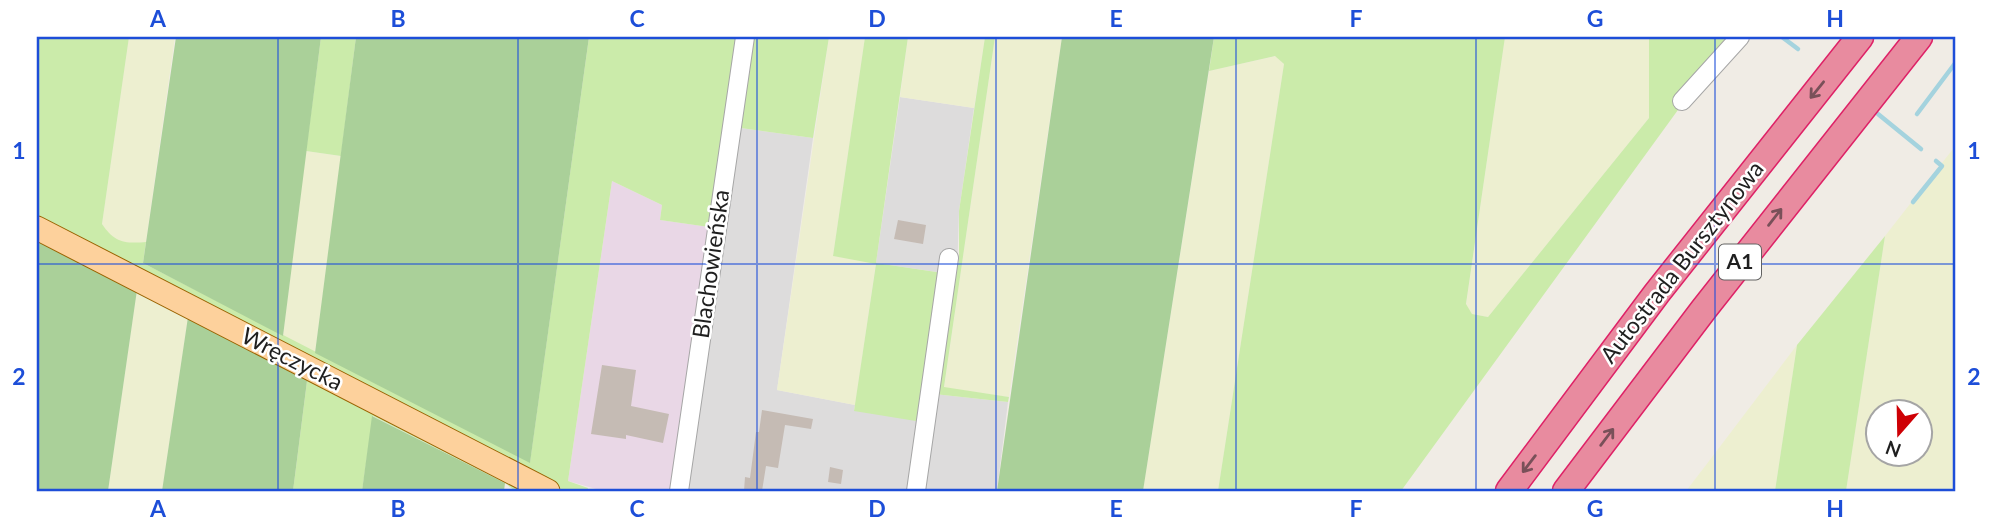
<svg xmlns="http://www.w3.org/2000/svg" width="1993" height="528" font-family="Lato,sans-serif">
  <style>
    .residential { fill: #dddcdc }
    .industrial { fill: #e9d7e6 }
    .farmland { fill: #edefd0; fill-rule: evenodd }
    .grass { fill: #cbebaa }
    .forest { fill: #aad099 }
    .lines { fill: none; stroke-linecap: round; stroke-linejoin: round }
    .stream { stroke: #a4d3de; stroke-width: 4.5 }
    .building { fill: #c5bbb4 }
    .minor-casing { stroke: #a6a6a6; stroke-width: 20 }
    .major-casing { stroke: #9a6300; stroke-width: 25 }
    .highway-casing { stroke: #de2267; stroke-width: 29 }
    .minor { stroke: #fff; stroke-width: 18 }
    .major { stroke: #fdd19c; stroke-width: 23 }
    .highway { stroke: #e88b9f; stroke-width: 26 }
    .oneway { stroke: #795059 }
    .grid { fill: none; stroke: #1d4ed8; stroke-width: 2; stroke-opacity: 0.55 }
    .labels { text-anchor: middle; stroke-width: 5; stroke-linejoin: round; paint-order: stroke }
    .shield { fill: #fff; stroke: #626262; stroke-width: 2 }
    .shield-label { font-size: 21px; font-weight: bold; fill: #1f1f1f }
    .street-label { font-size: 23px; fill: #1f1f1f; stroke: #fff }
    .neatline { fill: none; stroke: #1d4ed8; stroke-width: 2.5 }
    .grid-label { font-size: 23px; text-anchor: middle; font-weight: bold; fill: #1d4ed8 }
  </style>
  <rect width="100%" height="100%" fill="#f0ece5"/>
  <!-- residential -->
  <path class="residential" d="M900 97 974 108 959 211 957 275 876 263Z
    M741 128 813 138 777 390 855 405 854 410 934 394 1008 402 997 491H686L700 380Z"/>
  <!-- industrial -->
  <path class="industrial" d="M612 181 662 205 660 220 709 227 671 491H603L568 481Z"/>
  <!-- farmland -->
  <path class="farmland" d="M129 37H175L146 242 132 244 119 243 109 235 102 224Z
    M829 37H865L833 256 876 263 855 405 777 390Z
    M908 37H985L974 108 900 97Z
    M995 37H1062L1009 397 944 388Z
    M1505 37H1649V118L1488 317 1472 314 1466 305Z
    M1276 56 1284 64 1218 491H1143L1209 71Z
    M1956 145V491H1846L1885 236ZM1878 412H1920V454H1878Z
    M306 151 341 156 315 353 283 336Z
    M137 290 188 317 162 491H108Z
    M1797 345 1775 491H1686L1706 465Z"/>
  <!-- grass -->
  <path class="grass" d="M37 37H129L102 224C114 242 124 244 146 242L143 263 530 462 589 37H739L709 227 660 220 662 205 612 181 568 481 588 488 587 491H565L37 219Z
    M321 37H356L341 156 306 151Z
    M752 37H829L813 138 741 128Z
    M865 37H908L876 263 943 273 922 422 854 411 876 264 833 256Z
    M985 37H995L944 387 1009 397 1008 402 934 394 948 298 959 261V211Z
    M1214 37H1505L1466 304 1472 314 1488 317 1649 118V37H1731L1401 491H1218L1284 64 1275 56 1209 71Z
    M1885 236 1846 491H1775L1797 345Z
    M188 317 531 491H515L505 483 373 416 362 491H293L307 381Z"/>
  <!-- forest -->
  <path class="forest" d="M176 37H321L283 336 143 263Z
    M356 37H589L530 463 315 353Z
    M1062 37H1214L1143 491H997Z
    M37 239 137 290 108 491H37Z
    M188 317 307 381 293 491H162Z
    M372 416 505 483 504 491H362Z"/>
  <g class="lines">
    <!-- stream -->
    <path class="stream" d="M1782 37 1798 49
      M1878 114 1921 149
      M1917 114 1956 62
      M1913 202 1942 166 1936 161"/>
  </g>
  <!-- building -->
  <path class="building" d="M898 220 926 225 923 244 894 239Z
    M602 365 636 370 631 406 669 414 663 443 626 435V439L591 434Z
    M762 410 813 419 811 429 785 425 778 468 766 466 762 491H744L745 477 750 478 756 432H759Z
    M830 467 843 470 841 484 828 482Z"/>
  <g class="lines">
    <!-- minor casing -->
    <g class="minor-casing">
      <path id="minor" d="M1682 101 1740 37
        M679 491 745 37
        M916 491 949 258"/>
    </g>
    <!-- major casing -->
    <g class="major-casing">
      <path id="major" d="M37 228 548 491"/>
    </g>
    <!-- highway casing -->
    <g class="highway-casing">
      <path id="highway" d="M1509 491 1657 293 1860 37
        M1566 491 1704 309 1919 37"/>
    </g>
    <!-- minor -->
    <use href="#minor" class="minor"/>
    <!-- major -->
    <use href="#major" class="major"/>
    <!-- highway -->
    <use href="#highway" class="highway"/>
  </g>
  <!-- one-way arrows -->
  <defs><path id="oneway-shaft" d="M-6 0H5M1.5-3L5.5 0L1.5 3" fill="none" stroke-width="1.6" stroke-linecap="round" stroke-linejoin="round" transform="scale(1.75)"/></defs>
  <g class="oneway">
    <use href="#oneway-shaft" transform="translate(1817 90) rotate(129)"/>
    <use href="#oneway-shaft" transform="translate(1775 217) rotate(-52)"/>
    <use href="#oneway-shaft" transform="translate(1607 437) rotate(-53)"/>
    <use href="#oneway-shaft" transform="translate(1529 464) rotate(127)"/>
  </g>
  <!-- grid -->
  <path class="grid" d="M278 37V491M518 37V491M757 37V491M996 37V491M1236 37V491M1476 37V491M1715 37V491M37 264H1956"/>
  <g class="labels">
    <!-- shield labels -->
    <rect class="shield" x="1719" y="244.5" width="42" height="35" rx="5"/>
    <g class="shield-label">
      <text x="1740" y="269">A1</text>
    </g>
    <!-- street labels -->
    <g class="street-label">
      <text transform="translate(1682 262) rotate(-52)" y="8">Autostrada Bursztynowa</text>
      <text transform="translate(711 264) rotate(-82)" y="8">Blachowieńska</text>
      <text transform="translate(292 359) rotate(27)" y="8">Wręczycka</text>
    </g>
  </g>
  <!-- border -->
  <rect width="1993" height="528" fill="none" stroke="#ffffff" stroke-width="77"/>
  <!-- north arrow -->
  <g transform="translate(1899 433) rotate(200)"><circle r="33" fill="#ffffff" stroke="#a5a5a5" stroke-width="2"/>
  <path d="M0-5L12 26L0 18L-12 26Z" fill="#ce0005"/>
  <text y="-10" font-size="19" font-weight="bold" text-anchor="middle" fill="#1f1f1f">N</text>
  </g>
  <rect x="38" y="38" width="1916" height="452" class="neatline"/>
  <g class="grid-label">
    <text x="158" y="27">A</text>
    <text x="398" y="27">B</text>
    <text x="637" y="27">C</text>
    <text x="877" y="27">D</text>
    <text x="1116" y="27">E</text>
    <text x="1356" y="27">F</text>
    <text x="1595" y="27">G</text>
    <text x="1835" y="27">H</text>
    <text x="19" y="159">1</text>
    <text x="1974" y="159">1</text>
    <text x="19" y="385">2</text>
    <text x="1974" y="385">2</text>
    <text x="158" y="517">A</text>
    <text x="398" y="517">B</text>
    <text x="637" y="517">C</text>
    <text x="877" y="517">D</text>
    <text x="1116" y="517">E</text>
    <text x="1356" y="517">F</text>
    <text x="1595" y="517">G</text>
    <text x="1835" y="517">H</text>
  </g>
</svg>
